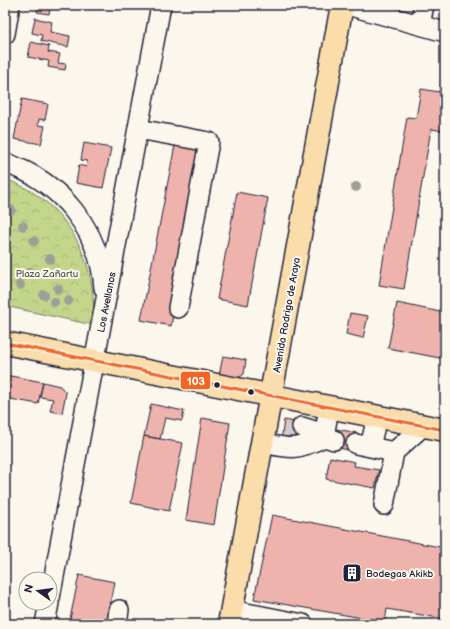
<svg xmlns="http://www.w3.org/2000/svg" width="450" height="629" font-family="'Balsamiq Sans',sans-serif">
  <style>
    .forest { fill: url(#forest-crowns); stroke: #727c62 }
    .building { fill: #eeb3ad; stroke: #22223b }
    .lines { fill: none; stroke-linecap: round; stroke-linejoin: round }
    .minor-tunnel { stroke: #d0ccc9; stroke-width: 19; stroke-dasharray: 19 10; stroke-linecap: butt }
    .minor-casing { stroke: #22223b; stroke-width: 22 }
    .major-casing { stroke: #22223b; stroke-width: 25 }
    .minor { stroke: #fbf7ec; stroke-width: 19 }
    .major { stroke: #faddab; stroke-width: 22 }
    .bus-1-casing { stroke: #fbf7ec; stroke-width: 6 }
    .bus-1 { stroke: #f26522; stroke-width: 3 }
    .tree { fill: #9ea098 }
    .bus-dot { fill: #22223b; stroke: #fbf7ec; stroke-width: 1.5 }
    .labels { text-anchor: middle; stroke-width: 4; stroke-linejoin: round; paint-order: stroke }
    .park-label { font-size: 10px; fill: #525853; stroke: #fbf7ec }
    .street-label { font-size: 10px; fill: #22223b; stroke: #fbf7ec }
    .poi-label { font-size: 10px; fill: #22223b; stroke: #fbf7ec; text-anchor: start }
    .line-badge { stroke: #fbf7ec; stroke-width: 1.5 }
    .badge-label { font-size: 11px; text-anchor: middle; font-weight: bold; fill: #fff }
  </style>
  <defs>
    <pattern id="forest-crowns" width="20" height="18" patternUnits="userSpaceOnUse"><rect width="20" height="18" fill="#c3d58a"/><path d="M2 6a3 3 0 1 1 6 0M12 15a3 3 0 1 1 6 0" fill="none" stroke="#a7b778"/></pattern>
  </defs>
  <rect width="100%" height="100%" fill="#fbf7ec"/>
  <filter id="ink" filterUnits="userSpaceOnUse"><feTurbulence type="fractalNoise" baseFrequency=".025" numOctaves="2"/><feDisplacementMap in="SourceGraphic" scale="8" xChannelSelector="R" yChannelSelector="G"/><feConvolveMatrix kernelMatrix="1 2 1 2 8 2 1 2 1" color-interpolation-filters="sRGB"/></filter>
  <g filter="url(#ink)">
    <!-- forest -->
    <path class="forest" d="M5 179C67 200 99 262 93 325L5 306Z"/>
    <!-- building -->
    <path class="building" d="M38 5H51L49 14 37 12Z
      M35 18 52 22 50 32 70 36 68 47 41 41 42 35 32 33Z
      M31 42 49 46 48 52 60 54 58 63 66 64 65 70 48 67 49 61 28 57Z
      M441 84 445 85V131L431 129 404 289 379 285 407 117 416 118 421 89 439 92Z
      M22 99 48 104 45 120 39 119 38 125 45 126 41 144 14 139Z
      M176 140 205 146 171 326 141 320Z
      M84 143 111 148 103 188 76 183 79 165 86 167 87 161 81 160Z
      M237 192 268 198 248 305 217 299Z
      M397 303 445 313V359L388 348Z
      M350 313 368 316 363 338 346 334Z
      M223 356 246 360 244 374 237 379 219 376Z
      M5 375 43 382 38 404 5 398Z
      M43 382 60 386 66 393 62 413 50 411 53 399 40 397Z
      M151 404 184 411 182 421 165 418 160 439 144 436Z
      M202 418 230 423 214 525 186 520Z
      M284 420 302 423 299 444 281 441Z
      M336 429 358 433 355 451 332 447Z
      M144 436 183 443 169 511 131 503Z
      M330 457 355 462 354 466 379 470 375 488 326 479Z
      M272 515 445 548V619L387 609 385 622 254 599Z
      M79 575 115 582 106 624H69Z"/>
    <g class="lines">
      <!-- minor-tunnel -->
      <path class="minor-tunnel" d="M291 443 295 421"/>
      <!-- minor casing -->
      <g class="minor-casing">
        <path id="minor" d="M347 5 445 32
          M420 25 424 5
          M5 34 10 5
          M138 129 209 142 178 308
          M5 163C60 181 100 230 104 288
          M302 427 312 430 324 437 329 408
          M262 443C292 449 296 451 324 437L334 440
          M356 444 394 452
          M370 447 377 417
          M384 505 394 452 423 426
          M50 598 161 5
          M231 610 303 624
          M45 624 49 603
          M117 624 119 610"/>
      </g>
      <!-- major casing -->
      <g class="major-casing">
        <path id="major" d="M5 343 445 430
          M229 624 342 5"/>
      </g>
      <!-- minor -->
      <use href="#minor" class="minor"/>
      <!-- major -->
      <use href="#major" class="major"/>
      <!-- bus-1 casing -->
      <g class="bus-1-casing">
        <path id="bus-1" d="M5 343 445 430"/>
      </g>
      <!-- bus-1 -->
      <use href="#bus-1" class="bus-1"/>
    </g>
    <!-- trees -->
    <g class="tree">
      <circle cx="356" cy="187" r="5"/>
      <circle cx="11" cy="210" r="5"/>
      <circle cx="23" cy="226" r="5"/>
      <circle cx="34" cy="241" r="5"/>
      <circle cx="50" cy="259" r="5"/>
      <circle cx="30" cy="272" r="5"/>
      <circle cx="20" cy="285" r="5"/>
      <circle cx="58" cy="289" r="5"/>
      <circle cx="44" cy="295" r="5"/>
      <circle cx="68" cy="301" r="5"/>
      <circle cx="54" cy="302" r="5"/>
    </g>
  </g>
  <!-- icons -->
  <defs>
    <g id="building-square" transform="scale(1)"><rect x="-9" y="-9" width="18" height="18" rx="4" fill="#22223b" stroke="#fbf7ec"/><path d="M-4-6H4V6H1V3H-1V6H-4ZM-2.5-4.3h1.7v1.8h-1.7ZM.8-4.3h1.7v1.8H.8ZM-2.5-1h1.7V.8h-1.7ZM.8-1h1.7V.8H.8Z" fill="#fff"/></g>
  </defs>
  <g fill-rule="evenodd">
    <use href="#building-square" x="352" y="573"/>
  </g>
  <!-- markers -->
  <g class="bus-dot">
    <circle cx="217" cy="385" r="3.5"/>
    <circle cx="251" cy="392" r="3.5"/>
  </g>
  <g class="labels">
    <!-- park labels -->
    <g class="park-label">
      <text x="47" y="277">Plaza Zañartu</text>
    </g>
    <!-- street labels -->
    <g class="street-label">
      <text transform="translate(106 302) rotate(-79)" y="4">Los Avellanos</text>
      <text transform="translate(286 315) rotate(-80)" y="4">Avenida Rodrigo de Araya</text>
    </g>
    <!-- poi labels -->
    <g class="poi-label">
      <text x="366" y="577">Bodegas Akikb</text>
    </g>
  </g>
  <rect class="line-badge" x="180" y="371" width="31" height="19" rx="4" fill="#f26522"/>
  <g class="badge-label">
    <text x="196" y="385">103</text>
  </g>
  <!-- margin -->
  <rect width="450" height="629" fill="none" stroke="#fbf7ec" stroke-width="20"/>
  <rect x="10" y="10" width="430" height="609" fill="none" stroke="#22223b" stroke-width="1.5" filter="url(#ink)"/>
  <!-- north arrow -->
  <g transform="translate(38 591) rotate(284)"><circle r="19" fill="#fbf7ec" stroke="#a4a2a5"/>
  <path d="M0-3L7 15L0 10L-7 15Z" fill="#22223b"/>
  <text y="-6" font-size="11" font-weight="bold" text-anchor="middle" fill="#22223b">N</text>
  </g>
</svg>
